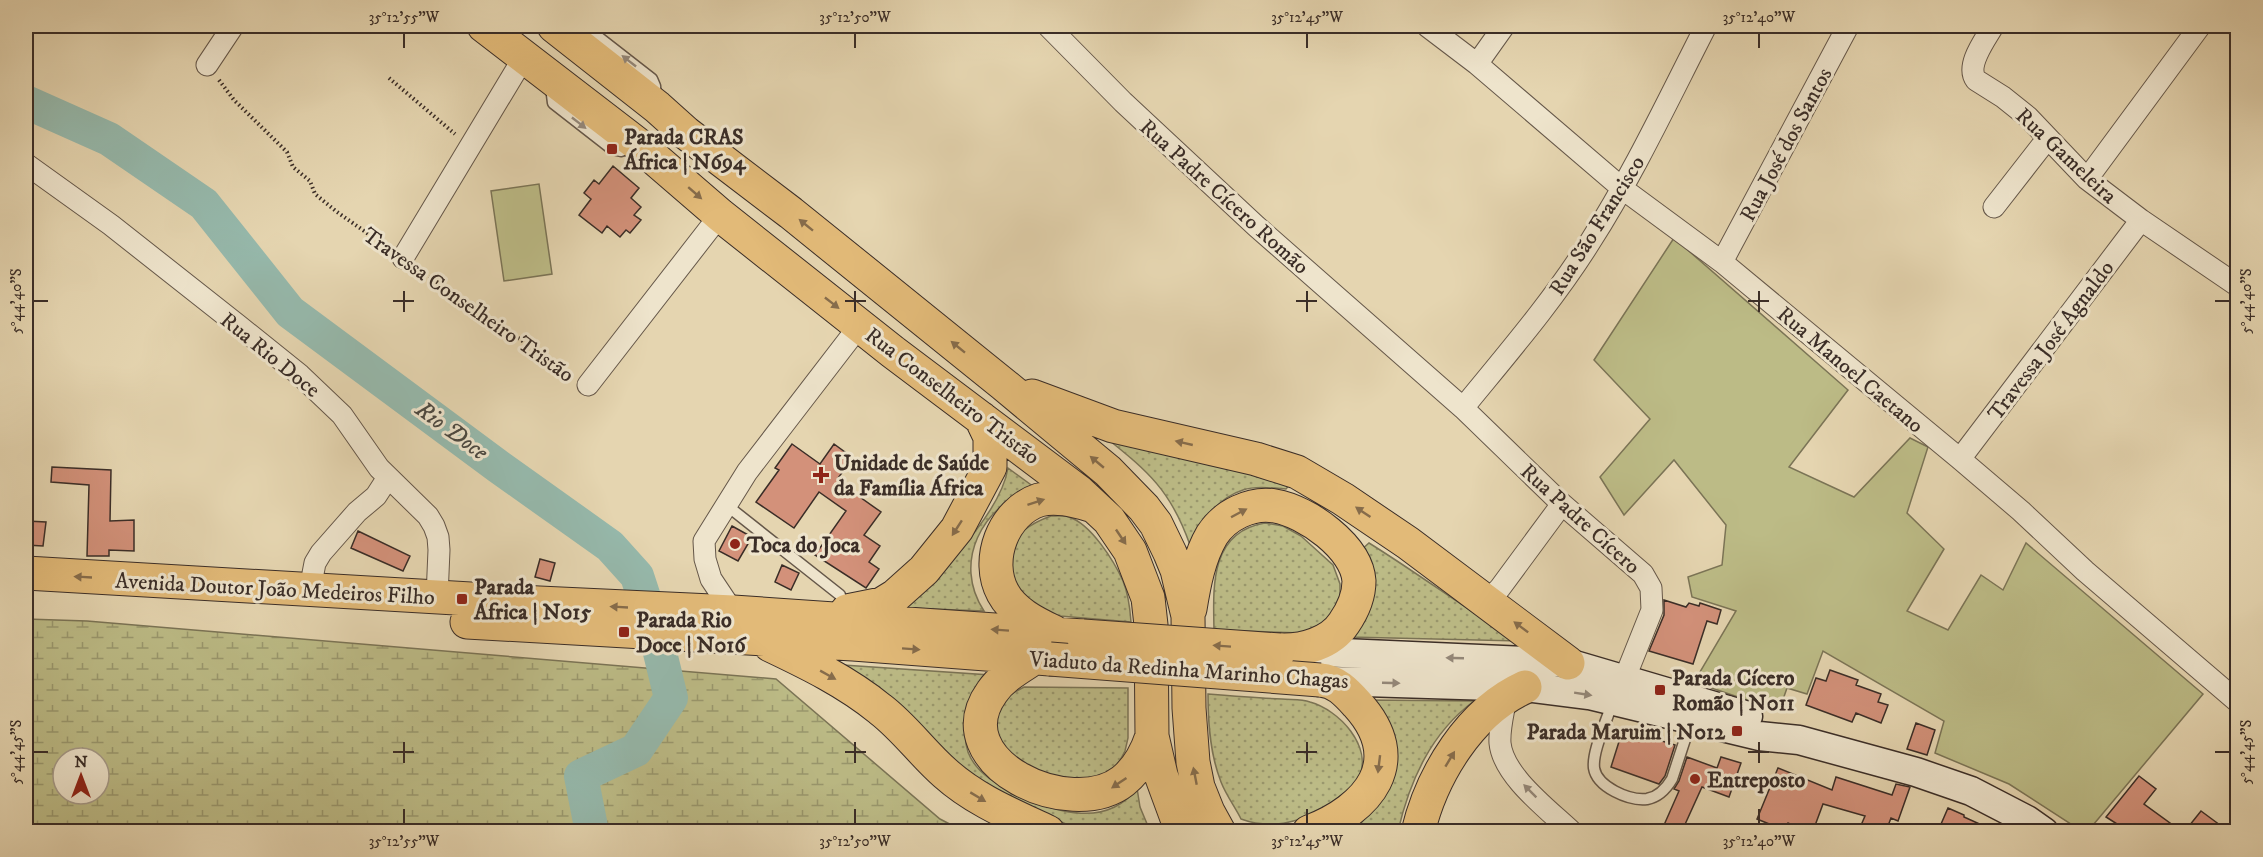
<svg xmlns="http://www.w3.org/2000/svg" width="2263" height="857" font-family="'IM FELL DW Pica',serif">
  <style>
    .grass { fill: url(#grass-dots); stroke: #7b7456; stroke-width: 1.5 }
    .wetland { fill: url(#wetland-marsh); stroke: #7b7456; stroke-width: 1.5; fill-rule: evenodd }
    .green { fill: #bcbb86; stroke: #7b7456; stroke-width: 1.5 }
    .lines { fill: none; stroke-linecap: round; stroke-linejoin: round }
    .river { stroke: #96b9ac; stroke-width: 34 }
    .building { fill: #d3917a; stroke: #3a2d27; stroke-width: 1.5 }
    .lane-casing { stroke: #655749; stroke-width: 13 }
    .street-casing { stroke: #655749; stroke-width: 23 }
    .secondary-casing { stroke: #3a2d27; stroke-width: 31 }
    .primary-casing { stroke: #3a2d27; stroke-width: 35 }
    .path { stroke: #3a2d27; stroke-width: 4; stroke-dasharray: 1.5 3; stroke-linecap: butt }
    .lane { stroke: #eee4cc; stroke-width: 10 }
    .street { stroke: #eee4cc; stroke-width: 21 }
    .secondary { stroke: #eee4cc; stroke-width: 28 }
    .primary { stroke: #e2ba78; stroke-width: 33 }
    .primary-bridge-casing { stroke: #3a2d27; stroke-width: 35; stroke-linecap: butt }
    .primary-bridge { stroke: #e2ba78; stroke-width: 33 }
    .oneway { fill: #94887a }
    .oneway2 { fill: #866c4b }
    .ticks { fill: none; stroke: #3a2d27; stroke-width: 2 }
    .poi-dot { fill: #8f2418; stroke: #eee4cc; stroke-width: 2 }
    .labels { text-anchor: middle; stroke-width: 6; stroke-linejoin: round; paint-order: stroke }
    .poi-label { font-size: 22px; font-weight: bold; fill: #3a2d27; stroke: #eee4cc; text-anchor: start }
    .street-label { font-size: 22px; fill: #3a2d27; stroke: #eee4cc }
    .water-label { font-size: 24px; font-style: italic; fill: #4c4942; stroke: #eee4cc }
    .neatline { fill: none; stroke: #3a2d27; stroke-width: 2 }
    .ticks-label { font-size: 15px; text-anchor: middle; fill: #3a2d27 }
  </style>
  <defs>
    <pattern id="grass-dots" width="8" height="8" patternUnits="userSpaceOnUse" patternTransform="scale(1.5)"><rect width="8" height="8" fill="#bcbb86"/><path d="M2 2h.1M6 6h.1" fill="none" stroke="#9a986e" stroke-width="1.8" stroke-linecap="round"/></pattern>
    <pattern id="wetland-marsh" width="20" height="14" patternUnits="userSpaceOnUse" patternTransform="scale(1.5)"><rect width="20" height="14" fill="#bcbb86"/><path d="M1 5h8M5 5V1M11 12h8M15 12V8" fill="none" stroke="#9a986e"/></pattern>
  </defs>
  <rect width="100%" height="100%" fill="#e5d5b0"/>
  <filter id="stains"><feTurbulence type="fractalNoise" baseFrequency=".00333" numOctaves="4"/><feColorMatrix values="0 0 0 0 .2 0 0 0 0 .09 0 0 0 0 .02 0 0 0 .5 -.17"/></filter>
  <radialGradient id="worn" r=".72"><stop offset=".6" stop-color="#630" stop-opacity="0"/><stop offset="1" stop-color="#630" stop-opacity=".3"/></radialGradient>
  <!-- grass -->
  <path class="grass" d="M1105 437 1291 483 1286 489C1272 488 1256 486 1243 490 1217 498 1201 522 1190 545 1171 491 1149 472 1105 437Z
    M1008 468 1034 487C982 506 952 562 984 611L906 608C938 573 1000 516 1008 468Z
    M1051 516C1057 516 1064 515 1069 517 1091 524 1114 561 1123 581 1128 593 1130 608 1131 622L1060 616 1041 612 1018 596C1015 584 1010 570 1009 558 1007 536 1034 522 1051 516Z
    M1265 523 1283 526 1301 536 1333 565 1340 584V595L1337 610 1328 621 1301 633 1214 630C1213 586 1210 532 1265 523Z
    M1369 543C1419 574 1467 610 1518 641L1349 637 1360 551Z
    M843 665 990 675C978 698 958 724 968 752 976 774 1000 786 1019 795 1057 813 1107 828 1137 788L1140 807 1150 831H1081L994 791 976 780Z
    M1024 687 1128 688V738L1125 751 1118 764 1108 773 1083 783 1046 774 1006 754 995 729 1000 705 1011 694Z
    M1208 694C1233 696 1258 698 1282 699 1291 700 1301 699 1310 702 1339 710 1373 746 1359 778 1357 783 1350 788 1346 791 1318 817 1279 833 1241 819 1235 807 1226 795 1221 782 1210 754 1208 724 1208 694Z
    M1366 700 1474 701C1431 733 1410 780 1398 831L1346 832 1362 822 1374 806Z"/>
  <!-- wetland -->
  <path class="wetland" d="M26 619 87 621 776 679 940 819 963 831H26ZM63 758H99V794H63Z"/>
  <!-- green -->
  <path class="green" d="M539 184 552 274 504 281 491 191Z
    M1674 238 1848 390 1789 467 1854 497 1910 438 1928 447 1907 513 1944 549 1907 611 1948 630 1981 575 2003 590 2026 543 2203 694 2088 831 2083 832 2009 784 1935 753 1944 721 1823 651 1807 694 1787 688 1779 711 1694 682 1736 611 1692 597 1688 577 1722 565 1726 525 1674 460 1624 515 1600 477 1650 419 1594 360Z"/>
  <g class="lines">
    <!-- river -->
    <path class="river" d="M26 102 109 139 204 204 290 312 499 467 610 546 637 576 654 628 671 698 636 750 581 776 592 832"/>
  </g>
  <!-- building -->
  <path class="building" d="M613 166 639 188 631 198 641 207 634 215 641 220 630 233 626 230 620 237 607 226 602 233 579 215 591 199 584 193 594 180 599 184Z
    M792 444 820 464 834 444 853 458 838 478 851 488 850 490 881 512 864 535 880 546 869 562 879 569 866 588 815 555 846 511 819 492 794 528 756 502 779 470 775 468Z
    M52 467 111 470 110 521 134 520V551L109 550V556H87L89 485 51 482Z
    M26 521 46 522 43 546 26 545Z
    M732 526 752 537 738 561 719 551Z
    M358 531 410 556 403 571 351 548Z
    M540 559 555 563 550 581 535 577Z
    M782 565 799 573 791 590 775 582Z
    M1664 600 1686 607 1689 603 1699 606 1700 603 1721 610 1717 624 1707 621 1693 664 1649 651 1664 615Z
    M1830 670 1858 680 1856 685 1881 694 1878 702 1888 705 1881 723 1856 713 1852 722 1806 705 1816 678 1826 681Z
    M1916 723 1935 730 1927 755 1907 749Z
    M1623 729 1675 745 1665 776 1659 784 1611 767Z
    M1687 757 1717 768 1721 757 1741 763 1729 797 1702 787 1682 831H1679L1664 825 1679 791 1674 789 1679 781Z
    M1778 768 1832 790 1836 777 1892 795 1896 784 1910 787 1898 821 1891 818 1886 831H1863L1865 825 1862 823 1865 816 1823 804 1813 831H1805L1788 823 1784 830 1757 819Z
    M2139 776 2156 789 2144 804 2181 831H2128L2106 817Z
    M1948 808 1964 815V817L1995 831H1938Z
    M2201 811 2228 831H2185Z"/>
  <g class="lines">
    <!-- lane casing -->
    <g class="lane-casing">
      <path id="lane" d="M572 27 586 29 593 33 652 79 655 86 656 98
        M551 87 553 103 612 149 621 151 631 148
        M725 504 840 595
        M1613 700C1608 719 1592 750 1594 768 1597 787 1629 801 1647 799 1659 797 1666 789 1672 779L1691 721"/>
    </g>
    <!-- street casing -->
    <g class="street-casing">
      <path id="street" d="M1048 26 1123 102 1256 226 1463 408 1562 504 1643 574 1651 588 1652 610 1624 680
        M1427 26 1477 64 1623 189 1722 262 1960 459 2021 511 2085 571 2238 702
        M1993 26C1986 39 1965 65 1976 80L2003 97 2028 117 2087 179 2141 220 2238 286
        M2237 26H2238
        M1477 64 1504 26
        M207 65 233 26
        M26 164 111 225 239 326 300 375 342 415 379 468 428 516 434 526 438 537 439 550 437 597
        M2087 179 2200 26
        M1994 207 2047 139
        M403 258 524 57
        M1722 262 1848 26
        M588 385 720 215
        M1463 408C1507 354 1553 301 1590 242 1634 173 1669 98 1706 26
        M1960 459 2141 220
        M310 589 315 563 321 553 357 512 376 496 387 479
        M1487 602 1500 588 1562 504
        M733 612 711 579 705 559 704 541 747 472 860 325
        M1506 697C1504 711 1499 728 1500 743 1503 776 1549 810 1572 832"/>
    </g>
    <!-- secondary casing -->
    <g class="secondary-casing">
      <path id="secondary" d="M1298 651 1568 663 1748 716
        M1332 681 1525 687 1589 695 1759 736 1799 740 1916 772 1971 791 2027 820 2044 832"/>
    </g>
    <!-- primary casing -->
    <g class="primary-casing">
      <path id="primary" d="M484 26 640 146 720 215 893 352 1079 492 1109 520 1130 551 1148 598 1151 625 1152 736 1161 775 1182 832
        M554 26 657 107 686 133 791 213 1003 384 1108 471 1144 508 1156 524 1170 553 1177 570 1188 616 1189 708 1193 762 1198 787 1208 812 1219 832
        M1032 396 1113 426 1256 459 1297 472 1343 499 1408 543 1568 663
        M26 573 539 603 733 612 1083 636
        M1190 609C1194 584 1199 557 1212 535 1225 515 1251 502 1275 506 1306 511 1357 547 1359 581 1359 597 1353 610 1344 623 1331 643 1303 651 1280 650
        M847 611 882 604 895 596 924 570 957 529 990 467V437L981 418
        M467 622 853 644 1050 659
        M1054 632C1035 623 1013 612 1003 593 985 560 1003 512 1039 500 1057 495 1076 501 1094 506
        M770 645C808 663 847 682 880 709 905 728 922 753 945 773 975 800 1012 815 1048 832
        M1034 658C1019 668 1002 677 992 692 941 763 1071 822 1123 781 1138 769 1146 754 1152 736
        M1309 832C1369 809 1409 761 1357 704 1346 692 1336 681 1320 680
        M1418 832C1432 774 1470 712 1525 687"/>
    </g>
    <!-- path -->
    <path class="path" d="M389 78 455 134
      M219 80 234 100 287 152 293 167 310 181 315 194 337 212 387 247
      M418 269 572 375"/>
    <!-- lane -->
    <use href="#lane" class="lane"/>
    <!-- street -->
    <use href="#street" class="street"/>
    <!-- secondary -->
    <use href="#secondary" class="secondary"/>
    <!-- primary -->
    <use href="#primary" class="primary"/>
    <!-- primary-bridge casing -->
    <g class="primary-bridge-casing">
      <path id="primary-bridge" d="M1083 636 1280 650
        M1050 659 1320 680"/>
    </g>
    <!-- primary-bridge -->
    <use href="#primary-bridge" class="primary-bridge"/>
  </g>
  <!-- one-way arrows -->
  <defs><path id="oneway-solid" d="M-6-.8H1V-3.2L6.5 0L1 3.2V.8H-6Z" transform="scale(1.5)"/></defs>
  <g class="oneway">
    <use href="#oneway-solid" transform="translate(629 61) rotate(-142)"/>
    <use href="#oneway-solid" transform="translate(579 123) rotate(38)"/>
    <use href="#oneway-solid" transform="translate(1455 658) rotate(-178)"/>
    <use href="#oneway-solid" transform="translate(1391 683) rotate(2)"/>
    <use href="#oneway-solid" transform="translate(1583 694) rotate(9)"/>
    <use href="#oneway-solid" transform="translate(1530 791) rotate(-135)"/>
  </g>
  <g class="oneway2">
    <use href="#oneway-solid" transform="translate(695 193) rotate(41)"/>
    <use href="#oneway-solid" transform="translate(806 225) rotate(-141)"/>
    <use href="#oneway-solid" transform="translate(832 303) rotate(38)"/>
    <use href="#oneway-solid" transform="translate(958 347) rotate(-141)"/>
    <use href="#oneway-solid" transform="translate(1184 443) rotate(-167)"/>
    <use href="#oneway-solid" transform="translate(1097 462) rotate(-140)"/>
    <use href="#oneway-solid" transform="translate(1036 502) rotate(-18)"/>
    <use href="#oneway-solid" transform="translate(1363 512) rotate(-146)"/>
    <use href="#oneway-solid" transform="translate(1239 513) rotate(-28)"/>
    <use href="#oneway-solid" transform="translate(957 528) rotate(123)"/>
    <use href="#oneway-solid" transform="translate(1121 537) rotate(56)"/>
    <use href="#oneway-solid" transform="translate(83 577) rotate(-177)"/>
    <use href="#oneway-solid" transform="translate(619 607) rotate(-177)"/>
    <use href="#oneway-solid" transform="translate(1521 627) rotate(-143)"/>
    <use href="#oneway-solid" transform="translate(1000 630) rotate(-176)"/>
    <use href="#oneway-solid" transform="translate(1222 646) rotate(-176)"/>
    <use href="#oneway-solid" transform="translate(911 649) rotate(4)"/>
    <use href="#oneway-solid" transform="translate(828 675) rotate(29)"/>
    <use href="#oneway-solid" transform="translate(1450 759) rotate(-59)"/>
    <use href="#oneway-solid" transform="translate(1379 764) rotate(97)"/>
    <use href="#oneway-solid" transform="translate(1195 776) rotate(-101)"/>
    <use href="#oneway-solid" transform="translate(1119 783) rotate(146)"/>
    <use href="#oneway-solid" transform="translate(978 797) rotate(31)"/>
  </g>
  <!-- ticks -->
  <path class="ticks" d="M404 33V48M855 33V48M1307 33V48M1759 33V48M404 291V312M855 291V312M1307 291V312M1759 291V312M33 301H48M393 301H414M845 301H866M1296 301H1317M1748 301H1769M2215 301H2230M404 742V763M855 742V763M1307 742V763M1759 742V763M33 752H48M393 752H414M845 752H866M1296 752H1317M1748 752H1769M2215 752H2230M404 809V824M855 809V824M1307 809V824M1759 809V824"/>
  <!-- markers -->
  <g class="poi-dot">
    <rect x="606" y="143" width="12" height="12" rx="3"/>
    <path d="M818 466h6v6h6v6h-6v6h-6v-6h-6v-6h6z"/>
    <circle cx="735" cy="544" r="6"/>
    <rect x="456" y="593" width="12" height="12" rx="3"/>
    <rect x="618" y="626" width="12" height="12" rx="3"/>
    <rect x="1654" y="684" width="12" height="12" rx="3"/>
    <rect x="1731" y="725" width="12" height="12" rx="3"/>
    <circle cx="1695" cy="779" r="6"/>
  </g>
  <g class="labels">
    <!-- poi labels -->
    <g class="poi-label">
      <text x="624" y="144">Parada CRAS<tspan x="624" dy="25">África | N694</tspan></text>
      <text x="834" y="470">Unidade de Saúde<tspan x="834" dy="25">da Família África</tspan></text>
      <text x="747" y="552">Toca do Joca</text>
      <text x="474" y="594">Parada<tspan x="474" dy="25">África | N015</tspan></text>
      <text x="636" y="627">Parada Rio<tspan x="636" dy="25">Doce | N016</tspan></text>
      <text x="1672" y="685">Parada Cícero<tspan x="1672" dy="25">Romão | N011</tspan></text>
      <text x="1725" y="739" text-anchor="end">Parada Maruim | N012</text>
      <text x="1707" y="787">Entreposto</text>
    </g>
    <!-- street labels -->
    <g class="street-label">
      <text transform="translate(1785 144) rotate(-62)" y="8">Rua José dos Santos</text>
      <text transform="translate(2067 155) rotate(43)" y="8">Rua Gameleira</text>
      <text transform="translate(1225 196) rotate(42)" y="8">Rua Padre Cícero Romão</text>
      <text transform="translate(1596 225) rotate(-58)" y="8">Rua São Francisco</text>
      <text transform="translate(469 304) rotate(35)" y="8">Travessa Conselheiro Tristão</text>
      <text transform="translate(2050 340) rotate(-53)" y="8">Travessa José Agnaldo</text>
      <text transform="translate(271 354) rotate(39)" y="8">Rua Rio Doce</text>
      <text transform="translate(1851 369) rotate(40)" y="8">Rua Manoel Caetano</text>
      <text transform="translate(953 395) rotate(37)" y="8">Rua Conselheiro Tristão</text>
      <text transform="translate(1581 518) rotate(42)" y="8">Rua Padre Cícero</text>
      <text transform="translate(275 588) rotate(3)" y="8">Avenida Doutor João Medeiros Filho</text>
      <text transform="translate(1189 669) rotate(4)" y="8">Viaduto da Redinha Marinho Chagas</text>
    </g>
    <!-- water labels -->
    <g class="water-label">
      <text transform="translate(452 430) rotate(36)" y="8">Rio Doce</text>
    </g>
  </g>
  <!-- margin -->
  <rect width="2263" height="857" fill="none" stroke="#e5d5b0" stroke-width="66"/>
  <!-- north arrow -->
  <g transform="translate(81 776)"><circle r="28" fill="#eee4cc" stroke="#a69b8a" stroke-width="1.5"/>
  <path d="M0-4.5L10 22L0 15L-10 22Z" fill="#8f2418"/>
  <text y="-9" font-size="16" font-weight="bold" text-anchor="middle" fill="#3a2d27">N</text>
  </g>
  <rect x="33" y="33" width="2197" height="791" class="neatline"/>
  <g class="ticks-label">
    <text x="404" y="22">35°12'55"W</text>
    <text x="855" y="22">35°12'50"W</text>
    <text x="1307" y="22">35°12'45"W</text>
    <text x="1759" y="22">35°12'40"W</text>
    <text transform="translate(16 301) rotate(-90)" y="5">5°44'40"S</text>
    <text transform="translate(2246 301) rotate(-90)" y="5">5°44'40"S</text>
    <text transform="translate(16 752) rotate(-90)" y="5">5°44'45"S</text>
    <text transform="translate(2246 752) rotate(-90)" y="5">5°44'45"S</text>
    <text x="404" y="846">35°12'55"W</text>
    <text x="855" y="846">35°12'50"W</text>
    <text x="1307" y="846">35°12'45"W</text>
    <text x="1759" y="846">35°12'40"W</text>
  </g>
  <rect width="100%" height="100%" filter="url(#stains)"/>
  <rect width="100%" height="100%" fill="url(#worn)"/>
</svg>
